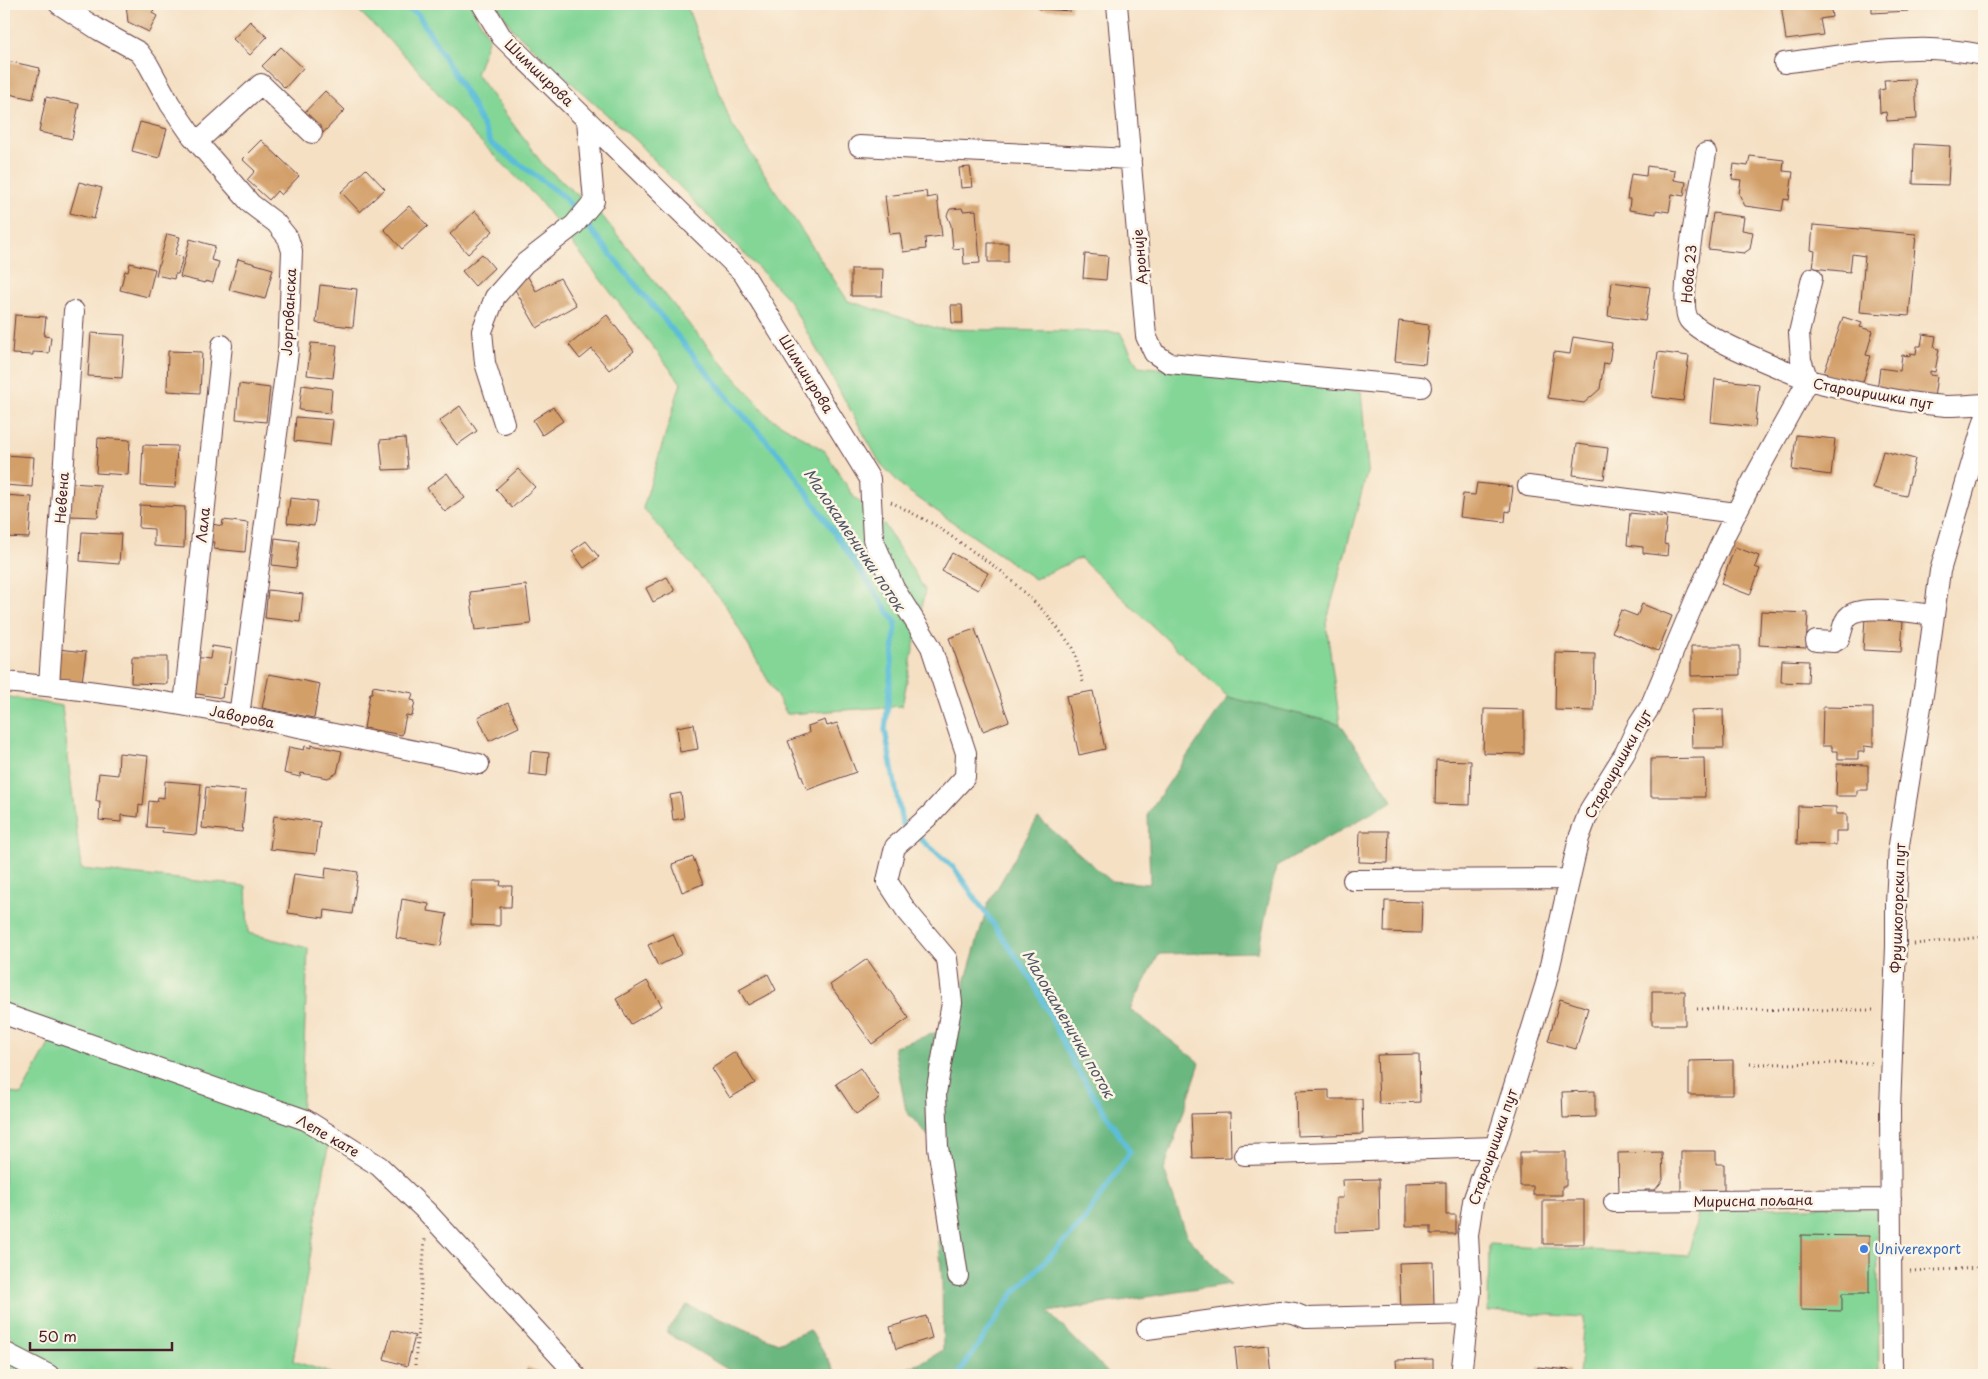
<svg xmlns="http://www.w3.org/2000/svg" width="1988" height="1379" font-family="'Playpen Sans',sans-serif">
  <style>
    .green { fill: #84d697; stroke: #677a61 }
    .forest { fill: #6bb780; stroke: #5a6b56 }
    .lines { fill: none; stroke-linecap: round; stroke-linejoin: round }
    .stream { stroke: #5bbdd9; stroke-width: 5.5 }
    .building { fill: #d39f69 }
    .minor-casing { stroke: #643c42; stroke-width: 22 }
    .path { stroke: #643c42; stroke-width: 3; stroke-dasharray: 1 4; stroke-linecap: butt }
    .minor { stroke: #fff; stroke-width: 20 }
    .shop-dot { fill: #3f7fe0; stroke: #fcf5e5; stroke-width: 2 }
    .labels { text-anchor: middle; stroke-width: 5; stroke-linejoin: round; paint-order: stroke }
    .street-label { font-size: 14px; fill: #4a1f2b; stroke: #fcf5e5 }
    .shop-label { font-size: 14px; fill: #366cbe; stroke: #fcf5e5; text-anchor: start }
    .water-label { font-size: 15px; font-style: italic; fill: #505668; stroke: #fcf5e5 }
  </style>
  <rect width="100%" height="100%" fill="#fcf5e5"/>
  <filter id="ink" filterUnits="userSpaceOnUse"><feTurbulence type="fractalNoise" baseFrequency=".02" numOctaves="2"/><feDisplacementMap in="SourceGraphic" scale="10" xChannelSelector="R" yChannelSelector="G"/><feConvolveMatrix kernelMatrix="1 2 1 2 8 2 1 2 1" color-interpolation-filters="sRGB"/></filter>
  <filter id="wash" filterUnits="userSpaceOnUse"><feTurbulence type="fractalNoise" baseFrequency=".0096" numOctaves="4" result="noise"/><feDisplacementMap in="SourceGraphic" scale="20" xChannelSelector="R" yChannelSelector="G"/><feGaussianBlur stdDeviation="1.12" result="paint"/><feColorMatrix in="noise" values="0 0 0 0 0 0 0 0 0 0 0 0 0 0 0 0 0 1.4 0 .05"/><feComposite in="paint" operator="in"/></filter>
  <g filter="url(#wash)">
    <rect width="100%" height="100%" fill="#f5e0c4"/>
    <!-- green -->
    <path class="green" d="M352 4H470L489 38 476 74 544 166 603 217 692 328 769 417 825 451 854 497 884 524 925 590 902 706 787 714 726 606 643 508 681 383 538 199 470 131 411 62Z
      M497 4H686L731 123 848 301 939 329 1120 332 1138 366 1361 391 1368 469 1326 623 1340 724 1228 697 1080 558 1035 579 905 489 880 463 789 300 636 141 512 29Z
      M4 696 62 706 81 869 246 886 248 933 308 948 301 1120 329 1140 293 1361 336 1375H4V1365L13 1337 4 1333V1091L21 1095 58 1028 4 1006Z
      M1877 1205 1879 1375H1579L1584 1317 1488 1311 1489 1244 1688 1256 1699 1210Z"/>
    <!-- forest -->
    <path class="forest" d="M1228 697 1340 724 1393 801 1276 867 1258 952 1159 954 1130 1009 1200 1063 1164 1170 1187 1236 1230 1284 1048 1312 1110 1375H888L924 1362 943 1350 942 1280 931 1139 906 1111 894 1047 952 1027 988 904 1038 818 1111 881 1150 884 1148 813Z
      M687 1305 778 1343 810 1330 837 1375H737L666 1332Z"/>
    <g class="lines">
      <!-- stream -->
      <path class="stream" d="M398 4 418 14 470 100 491 143 563 196 734 405 786 462 896 623 885 730 902 823 954 868 994 925 1032 980 1075 1066 1130 1152 1082 1223 1013 1294 958 1375"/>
    </g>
    <g id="blocks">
      <!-- building -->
      <path class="building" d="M90 4H103L100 9Z
        M126 4H157L152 13 157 16 149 32 128 22Z
        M1039 4H1072L1071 11 1039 9Z
        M1781 4H1830L1832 17 1820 19 1823 35 1786 40Z
        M1872 4H1907L1908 11 1872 13Z
        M250 21 267 37 250 55 233 39Z
        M281 47 303 68 285 88 262 66Z
        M7 61 40 68 33 99 4 93V74Z
        M1915 79 1917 119 1887 121 1886 112 1880 113 1879 90 1885 89 1884 80Z
        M325 91 345 110 323 133 303 114Z
        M46 97 79 104 72 139 39 132Z
        M140 122 167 129 159 158 132 151Z
        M261 140 299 176 281 195 277 191 269 200 247 180 255 171 242 159Z
        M1914 144 1950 146 1948 185 1913 184Z
        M1750 156 1784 160 1783 171 1793 172 1789 200 1784 199 1782 211 1745 206 1739 194 1741 180 1732 179 1734 164 1748 166Z
        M1647 166 1675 170 1674 180 1686 182 1684 196 1672 194 1669 212 1656 210V214L1629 210 1630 199H1627L1631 174 1646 176Z
        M970 167 973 187 961 188 959 168Z
        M366 169 385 189 360 212 341 192Z
        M79 182 102 188 94 219 70 213Z
        M926 191 927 198 937 196 942 236 925 238 926 249 903 252 900 233 890 234 885 196Z
        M409 206 428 226 402 249 384 229Z
        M962 208 963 211 976 210 980 263 964 264 963 248 953 249 951 225 947 215 950 209Z
        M475 211 493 231 468 254 450 234Z
        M1713 213 1744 217 1742 230 1753 232 1750 249 1744 253 1708 249Z
        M1813 225 1916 234 1909 316 1860 312 1865 256 1852 254 1850 272 1813 268 1815 251 1811 250Z
        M167 234 180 237 175 255 183 257 178 274H175L174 279 156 275Z
        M190 239 215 246 211 260 219 262 213 283 205 281V283L180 277Z
        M988 243H1008V262H988Z
        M482 254 494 268 475 286 462 271Z
        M1085 254 1108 256 1106 280 1083 278Z
        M238 259 273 269 265 299 229 290Z
        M130 263 155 269 148 297 120 290 125 271 128 272Z
        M851 269H883L882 296H851Z
        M528 277 536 291 560 278 576 305 537 328 513 286Z
        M1612 282 1650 287 1645 321 1608 316Z
        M320 285 357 289 353 327 316 323Z
        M951 305H962L963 323H952Z
        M15 315 46 317 44 336 51 337 49 353 33 352V355L12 354Z
        M607 315 634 351 609 370 592 349 580 359 569 345Z
        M1843 317 1862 323 1860 327 1873 331 1866 355 1871 356 1862 385 1824 373Z
        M1399 321 1429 325 1425 364 1395 361Z
        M91 333 125 335 122 378 88 376Z
        M1923 334 1936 336 1934 348 1939 349 1935 372 1930 371V375L1937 376 1934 398 1877 390 1880 368 1900 371 1902 355 1910 356V353L1916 354 1917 346H1921Z
        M1573 337 1612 343 1609 364 1604 363 1600 389 1584 403 1548 398 1554 352 1570 354Z
        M311 343 337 345 333 378 307 375Z
        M168 351 202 352 200 393 167 391Z
        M1658 352 1689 356 1683 401 1652 397Z
        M1715 379 1759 384 1755 427 1711 422Z
        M239 384 270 388 266 422 236 419Z
        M302 385 332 389 330 413 299 410Z
        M460 406 477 431 457 445 439 421Z
        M553 407 563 421 542 435 533 420Z
        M296 417 333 420 330 445 294 441Z
        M1796 435 1835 439 1831 475 1792 470Z
        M98 438 130 440 128 475 96 473Z
        M405 438 408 469 383 470 380 440Z
        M1577 444 1608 448 1604 479 1573 475Z
        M143 445 177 446 175 488 141 486Z
        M1883 451 1915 459 1906 496 1873 488Z
        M4 455 34 457 32 487 4 485Z
        M518 469 535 487 512 508 496 489Z
        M447 473 465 498 445 512 427 488Z
        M72 483 100 485 98 517 70 516Z
        M1477 483 1513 487 1510 512 1506 511 1505 522 1460 517 1463 494 1475 495Z
        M4 495 32 497 29 538 4 537Z
        M290 498 317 501 314 526 287 523Z
        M140 505 185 507 184 548 154 546V529L139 528Z
        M1630 513 1667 517 1664 544 1668 545 1667 556 1643 553V547L1627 545Z
        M223 520 248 523 245 552 214 549 215 542H211L212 524 222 526Z
        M82 532 121 534 119 564 80 561Z
        M275 538 299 541 296 568 272 565Z
        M586 541 599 557 584 568 572 551Z
        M1735 547 1759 556 1755 567 1760 569 1750 595 1721 584Z
        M952 553 988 573 978 590 942 571Z
        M667 577 675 591 653 602 646 588Z
        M526 585 531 624 475 630 470 592Z
        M268 590 303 594 300 622 265 618Z
        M1642 604 1672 616 1658 651 1612 632 1621 610 1637 616Z
        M1761 611 1808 613 1806 648 1759 645Z
        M1865 618 1903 621 1901 652 1863 650Z
        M975 629 1009 721 983 731 949 638Z
        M212 646 232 649 226 685 224 684 222 698 192 693 194 657 210 659Z
        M1691 646H1740V675L1691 676Z
        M58 649 86 652 82 682 55 678Z
        M1556 653 1595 654 1594 711 1555 710Z
        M132 657H167V684L131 683Z
        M1782 660 1809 661 1808 683 1781 682Z
        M269 674 320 684 314 718 262 708Z
        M373 686 413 693 411 700 415 701 412 716 406 715 402 735 364 728 370 693H372Z
        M1093 691 1105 749 1079 755 1066 696Z
        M508 703 519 727 489 741 478 717Z
        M1823 707 1873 708V747L1864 746V752H1858V759H1838V751H1832V746H1822Z
        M1484 709 1524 710V754L1483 753Z
        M1723 709 1724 748H1692L1691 710Z
        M825 720 827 726 837 723 856 772 807 790 788 741 809 733 808 726Z
        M694 724 698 749 680 752 677 727Z
        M311 745 342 751 337 773 328 778 301 773 300 777 284 773 289 747 304 750 305 746 311 748Z
        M531 751 549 753 547 776 529 774Z
        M119 753 148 756 143 806 139 805 138 817 121 815V822L99 820 100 801H96L99 773 118 775Z
        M1704 758 1705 797H1651V759Z
        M1436 760 1471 761 1470 805 1435 804Z
        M1837 764 1868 765V790H1857V796H1836Z
        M165 781 201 784 196 835 162 832 163 828 147 827 149 801 157 802 158 797 164 798Z
        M206 787 246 791 242 832 202 828Z
        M681 793 684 818 673 820 670 795Z
        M1798 806 1836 807V814H1847V831H1836V845L1797 844Z
        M274 816 320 822 316 854 270 849Z
        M1360 831H1389L1388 863 1359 862Z
        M693 857 703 884 682 892 672 864Z
        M326 867 358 872 352 914 325 910 324 918 288 913 294 874 325 878Z
        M472 881H501L500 886H512L511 907H500V926L471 925Z
        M402 899 429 904 428 911 447 914 441 946 396 938Z
        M1385 901 1422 902 1421 933 1384 932Z
        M673 934 682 954 658 966 648 945Z
        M867 959 909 1018 872 1044 830 985Z
        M768 974 776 990 748 1005 739 990Z
        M647 981 662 1006 631 1024 616 999Z
        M1652 991H1685V1025H1652Z
        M1560 999 1588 1008 1576 1049 1548 1041Z
        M735 1052 755 1083 730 1098 711 1068Z
        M1419 1054 1420 1102 1379 1104 1377 1055Z
        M1733 1060V1095H1689V1061Z
        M860 1068 880 1098 856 1114 836 1084Z
        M1329 1090V1099H1362L1363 1134 1297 1136 1296 1091Z
        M1595 1091V1117L1563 1118 1562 1092Z
        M1230 1113 1231 1157 1193 1158 1191 1114Z
        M1681 1151H1716V1164H1724V1192H1681Z
        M1520 1152H1566V1186H1562V1195H1533V1186H1520Z
        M1662 1152 1663 1180 1655 1190H1645V1192L1619 1193 1618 1153Z
        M1379 1179 1380 1230 1336 1232V1198H1343L1342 1180Z
        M1446 1182V1215H1456V1234H1431V1226H1406V1183Z
        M1543 1200H1584V1244H1543Z
        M1801 1235 1869 1236V1293H1842V1311L1801 1310Z
        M1433 1262 1434 1308 1401 1309 1399 1263Z
        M926 1316 932 1338 896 1349 890 1327Z
        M392 1330 415 1336 407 1366 384 1359Z
        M1268 1345 1271 1375H1238L1235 1348Z
        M1433 1359V1375H1397L1396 1360Z
        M527 1367 550 1375H525Z
        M1538 1367 1570 1370V1375H1537Z"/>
    </g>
  </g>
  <g filter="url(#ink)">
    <use href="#blocks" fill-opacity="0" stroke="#643c42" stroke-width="1"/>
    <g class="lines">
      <!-- minor casing -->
      <g class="minor-casing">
        <path id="minor" d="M59 4 99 30 139 52 148 64 170 104 192 136 251 204 276 223 288 238 292 251 288 352 239 716
          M482 4 501 36 743 273 870 479 873 539 894 588 931 647 966 753 965 777 929 816 895 847 887 881 906 910 947 959 952 1003 936 1093 938 1147 958 1276
          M1117 4 1146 336 1154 353 1169 363 1421 387
          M1784 63C1827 57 1871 50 1915 49 1938 48 1961 51 1984 55
          M197 142 261 84 312 133
          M859 146 1131 159
          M1706 153C1702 180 1676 303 1689 320 1704 339 1783 369 1808 380
          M1808 380 1801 360 1799 333 1812 278
          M504 423 485 363 482 331 495 297 525 263 574 225 594 201 587 120
          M1528 486 1736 513
          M1816 641 1834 642 1839 639C1843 631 1842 621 1850 615 1863 604 1916 613 1934 615
          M4 682C164 695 321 732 479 764
          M49 685 74 311
          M184 705 222 345
          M1353 880 1569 879
          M4 1014 306 1120 379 1166 427 1212 565 1362 575 1375
          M1244 1155 1495 1147
          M1614 1202 1891 1199
          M1147 1329 1280 1311 1294 1313 1306 1318 1469 1314
          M4 1352 49 1375
          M1461 1375 1471 1291 1468 1235 1473 1201 1483 1173 1495 1147 1546 983 1579 838 1590 809 1625 753 1637 727 1650 707 1698 593 1726 533 1753 480 1808 380C1853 391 1899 403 1946 406 1958 406 1972 405 1984 404
          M1892 1375 1890 1109 1896 946V903L1899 845 1925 682 1940 571 1984 421"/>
      </g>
      <!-- path -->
      <path class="path" d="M891 502 935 525 1001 571 1046 613 1073 648 1083 682
        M1914 944 1984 937
        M1697 1009 1876 1010
        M1750 1064 1874 1063
        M1910 1271 1984 1268
        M415 1365 425 1239"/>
      <!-- minor -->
      <use href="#minor" class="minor"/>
    </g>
  </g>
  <!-- markers -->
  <circle class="shop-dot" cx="1864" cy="1249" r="5"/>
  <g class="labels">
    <!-- street labels -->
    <g class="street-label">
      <text transform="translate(539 73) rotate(44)" y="5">Шимширова</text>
      <text transform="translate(1140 257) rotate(-95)" y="5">Ароније</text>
      <text transform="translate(1689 274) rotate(-85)" y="5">Нова 23</text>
      <text transform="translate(289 312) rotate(-87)" y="5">Јоргованска</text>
      <text transform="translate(806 374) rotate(58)" y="5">Шимширова</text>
      <text transform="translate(1873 394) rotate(10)" y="5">Староиришки пут</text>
      <text transform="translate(62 498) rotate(-86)" y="5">Невена</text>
      <text transform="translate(203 525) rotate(-84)" y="5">Лала</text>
      <text transform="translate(242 717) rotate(11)" y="5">Јаворова</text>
      <text transform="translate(1618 764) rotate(-61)" y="5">Староиришки пут</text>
      <text transform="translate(1898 908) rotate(-88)" y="5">Фрушкогорски пут</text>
      <text transform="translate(328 1136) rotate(30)" y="5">Лепе кате</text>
      <text transform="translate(1493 1147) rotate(-71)" y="5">Староиришки пут</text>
      <text transform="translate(1753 1201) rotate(-1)" y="5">Мирисна пољана</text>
    </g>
    <!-- shop labels -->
    <g class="shop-label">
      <text x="1874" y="1254">Univerexport</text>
    </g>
    <!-- water labels -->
    <g class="water-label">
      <text transform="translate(854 540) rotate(56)" y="5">Малокаменички поток</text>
      <text transform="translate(1068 1024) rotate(60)" y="5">Малокаменички поток</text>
    </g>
  </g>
  <!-- margin -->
  <rect width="1988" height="1379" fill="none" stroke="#fcf5e5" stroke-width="20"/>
  <!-- scale -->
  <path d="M30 1342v8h142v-8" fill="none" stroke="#4a1f2b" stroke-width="2.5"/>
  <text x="38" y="1342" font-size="15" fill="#4a1f2b" stroke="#fcf5e5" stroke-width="4" paint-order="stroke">50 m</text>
</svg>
